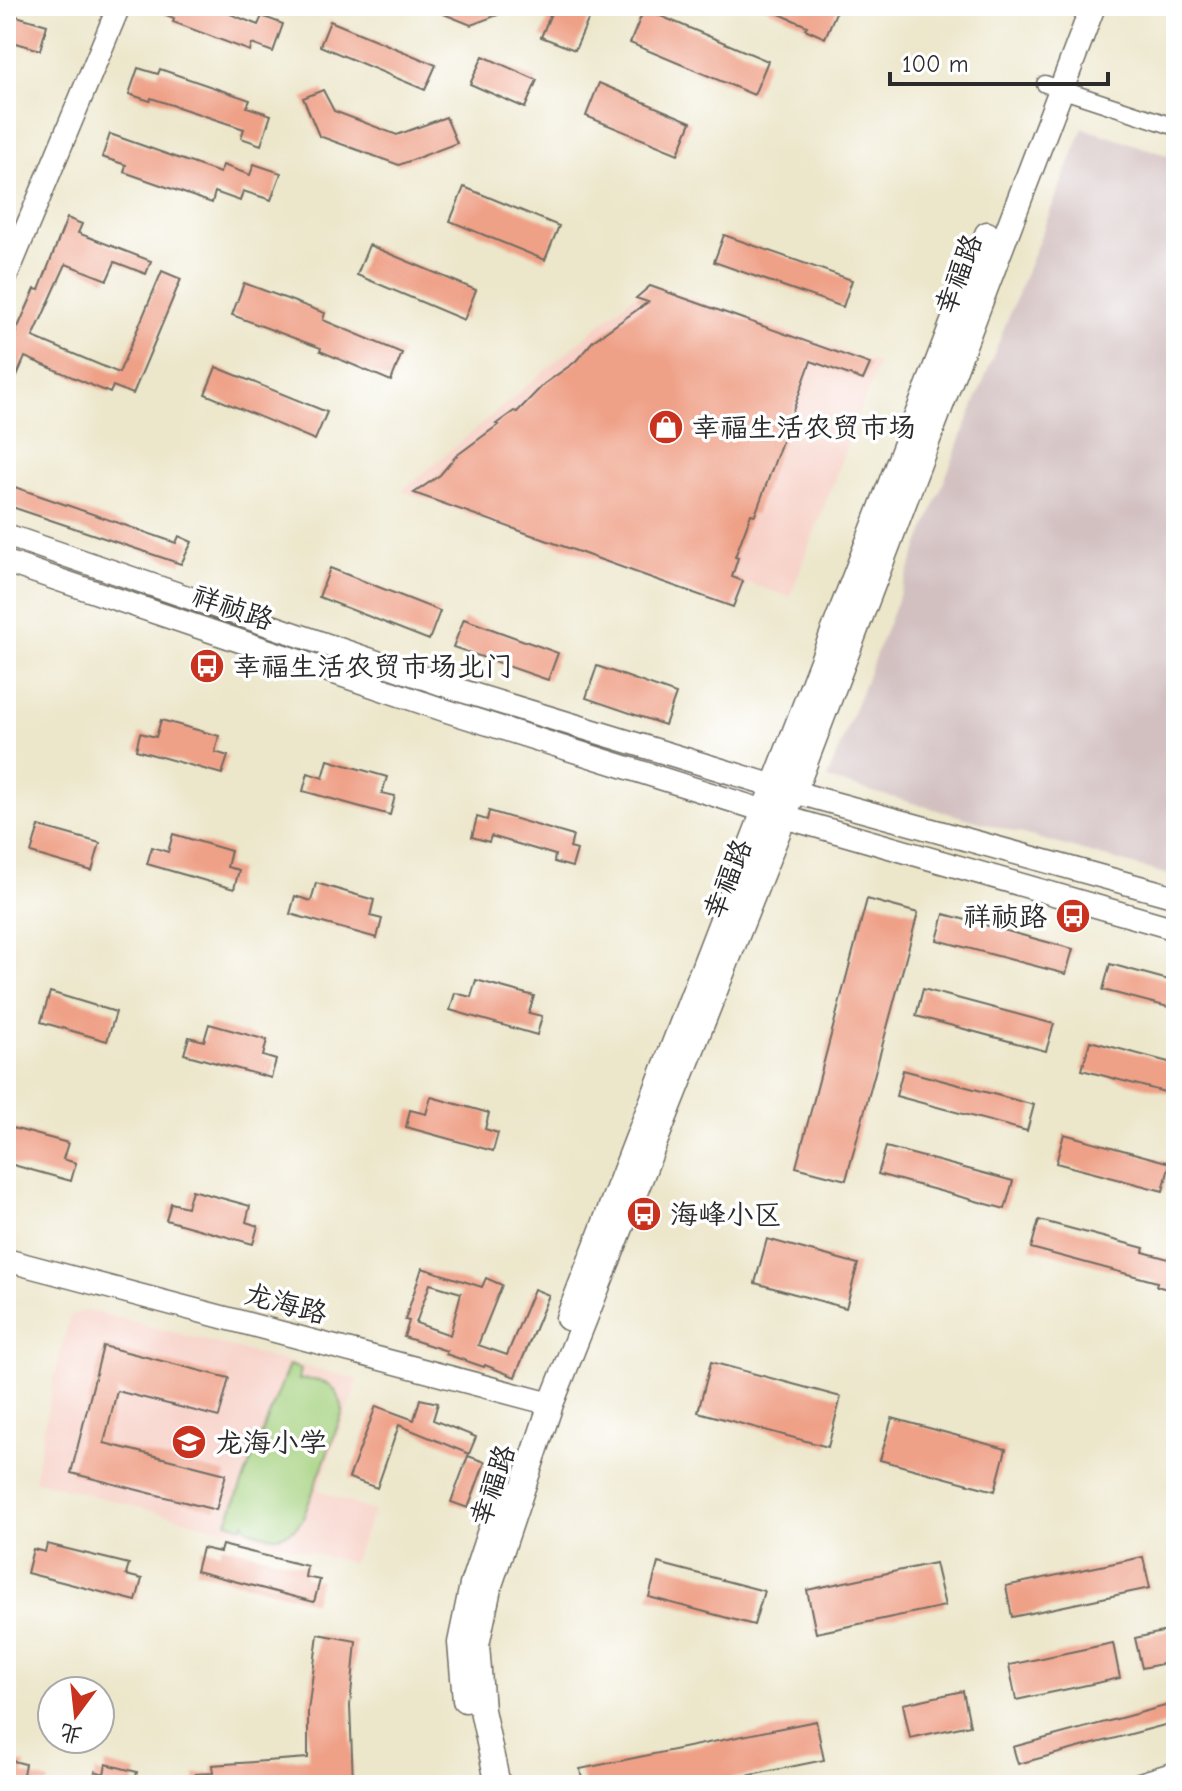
<svg xmlns="http://www.w3.org/2000/svg" width="1182" height="1791" font-family="'Comic Neue','LXGW WenKai TC',sans-serif">
  <style>
    .built { fill: #f7d1c7 }
    .industrial { fill: #d2bfc0 }
    .green { fill: #a4d17f; stroke: #687e55; stroke-width: 2 }
    .building { fill: #efa188; fill-rule: evenodd }
    .lines { fill: none; stroke-linecap: round; stroke-linejoin: round }
    .minor-casing { stroke: #6f6c63; stroke-width: 19 }
    .tertiary-casing { stroke: #6f6c63; stroke-width: 25 }
    .secondary-casing { stroke: #6f6c63; stroke-width: 27 }
    .minor { stroke: #fff; stroke-width: 16 }
    .tertiary { stroke: #fff; stroke-width: 22 }
    .secondary { stroke: #fff; stroke-width: 24 }
    .labels { text-anchor: middle; stroke-width: 7; stroke-linejoin: round; paint-order: stroke }
    .street-label { font-size: 28px; fill: #2b2b2b; stroke: #fff }
    .poi-label { font-size: 28px; fill: #2b2b2b; stroke: #fff; text-anchor: start }
  </style>
  <rect width="100%" height="100%" fill="#fff"/>
  <filter id="ink" filterUnits="userSpaceOnUse"><feTurbulence type="fractalNoise" baseFrequency=".0125" numOctaves="2"/><feDisplacementMap in="SourceGraphic" scale="16" xChannelSelector="R" yChannelSelector="G"/><feConvolveMatrix kernelMatrix="1 2 1 2 8 2 1 2 1" color-interpolation-filters="sRGB"/></filter>
  <filter id="wash" filterUnits="userSpaceOnUse"><feTurbulence type="fractalNoise" baseFrequency=".006" numOctaves="4" result="noise"/><feDisplacementMap in="SourceGraphic" scale="32" xChannelSelector="R" yChannelSelector="G"/><feGaussianBlur stdDeviation="1.8" result="paint"/><feColorMatrix in="noise" values="0 0 0 0 0 0 0 0 0 0 0 0 0 0 0 0 0 1.4 0 .05"/><feComposite in="paint" operator="in"/></filter>
  <g filter="url(#wash)">
    <rect width="100%" height="100%" fill="#ece6ca"/>
    <!-- built -->
    <path class="built" d="M649 283 878 363 790 597 748 583 735 610 402 491Z
      M87 1310 358 1380 318 1490 374 1512 352 1563 34 1480 53 1382 70 1316Z"/>
    <!-- industrial -->
    <path class="industrial" d="M1083 128 1176 158V877L827 779Z"/>
    <!-- green -->
    <path class="green" d="M289 1365 301 1369 299 1380C324 1377 340 1387 343 1412L303 1518C289 1541 269 1539 247 1528L244 1522 242 1527 227 1522Z"/>
    <g id="blocks">
      <!-- building -->
      <path class="building" d="M144 6H210L258 25 262 16 283 24 273 52 252 44 250 51 173 22 174 18Z
        M424 6H519V7L471 25Z
        M554 6H560L589 18 575 50 541 37Z
        M761 6H827L837 10 825 38 805 29 807 26Z
        M644 9 768 61 754 95 630 43Z
        M6 13 47 25 40 50 6 40Z
        M330 21 436 65 425 90 320 46Z
        M483 56 537 80 525 108 470 84Z
        M138 68 158 74 160 69 250 100 247 107 271 115 261 145 241 138 244 129 151 98 150 101 129 94Z
        M599 83 691 122 678 154 586 116Z
        M323 90 334 111 397 135 446 117 457 143 399 165 319 136 303 98Z
        M110 134 220 173 223 165 250 175 254 164 281 173 271 200 243 191 240 201 215 192 212 203 124 172 126 165 102 157Z
        M464 187 559 226 545 260 450 221Z
        M67 218 82 224 78 233 151 261 146 274 115 262 107 280 66 264 33 337 119 373 162 271 181 279 133 394 113 386 110 393 25 357 6 401V354L35 289 39 290Z
        M724 235 852 280 843 307 714 262Z
        M369 245 476 290 464 320 357 275Z
        M244 283 325 313 323 320 402 353 391 381 320 351 321 348 232 315Z
        M650 286 870 364 863 380 811 361 768 480 755 515 751 514 735 557 738 558 732 577 743 581 733 607 414 493 440 475 456 456 498 425 496 424 514 411 517 412 544 384 575 362 593 341 648 302 636 298Z
        M216 367 327 412 315 440 205 394Z
        M6 484 176 543 179 536 192 542 181 564 6 505Z
        M330 568 440 611 429 640 319 597Z
        M464 619 558 653 548 680 453 647Z
        M597 666 676 694 665 725 586 698Z
        M161 720 219 736 215 752 228 756 222 774 136 750 140 733 156 737Z
        M328 760 387 777 382 793 395 796 390 815 303 791 308 773 323 778Z
        M489 811 573 836 570 848 577 850 572 867 554 862 555 855 491 836 489 842 472 837 477 817 487 820Z
        M39 826 100 843 92 871 31 853Z
        M173 834 231 851 227 867 239 870 234 889 147 864 152 847 168 852Z
        M316 883 374 900 370 916 382 919 377 938 290 914 295 896 311 901Z
        M867 899 918 913 846 1180 796 1167Z
        M944 914 1073 949 1066 974 937 940Z
        M1110 964 1176 982V1009L1103 990Z
        M476 980 534 996 529 1013 542 1016 537 1035 450 1010 455 993 471 997Z
        M923 989 1054 1024 1046 1051 916 1016Z
        M50 992 116 1012 107 1041 41 1022Z
        M209 1024 267 1040 263 1056 276 1060 271 1078 184 1054 189 1037 204 1041Z
        M1090 1041 1176 1064V1095L1082 1070Z
        M903 1070 1034 1105 1027 1131 896 1096Z
        M431 1097 489 1113 485 1129 498 1133 493 1151 406 1127 410 1110 426 1114Z
        M9 1127 68 1143 63 1159 76 1163 71 1181 6 1163V1139Z
        M1064 1134 1170 1163 1163 1191 1056 1163Z
        M886 1147 1013 1181 1005 1209 878 1174Z
        M192 1190 250 1206 246 1222 258 1226 253 1244 166 1220 171 1203 187 1207Z
        M1039 1220 1144 1248 1143 1252 1176 1261V1291L1156 1286 1157 1282 1031 1248Z
        M767 1239 858 1264 846 1308 755 1283Z
        M422 1268 482 1287 486 1278 502 1285 478 1345 507 1355 534 1289 549 1295 515 1377 485 1365 484 1367 446 1354 447 1351 404 1337 409 1321 405 1320ZM430 1284 461 1293 450 1335 416 1323Z
        M103 1346 229 1378 219 1417 117 1391 104 1443 226 1474 216 1510 71 1473Z
        M711 1362 841 1397 828 1447 698 1412Z
        M420 1399 438 1403 433 1420 476 1437 469 1454 399 1425 377 1488 349 1478 376 1406 414 1420Z
        M892 1418 1006 1449 995 1491 880 1460Z
        M468 1456 485 1462 468 1508 451 1502Z
        M47 1544 129 1564 126 1575 142 1579 136 1601 27 1573 33 1549 45 1552Z
        M222 1545 307 1566 305 1577 320 1580 314 1602 196 1571 202 1548 220 1552Z
        M1143 1557 1150 1588 1012 1617 1006 1586Z
        M658 1563 764 1591 754 1625 649 1597Z
        M935 1563 945 1606 816 1633 807 1590Z
        M1176 1629V1661L1142 1668 1135 1638Z
        M318 1634 356 1641 350 1706 353 1781 318 1785H196L195 1774 213 1773 212 1765 308 1758V1711Z
        M1113 1643 1120 1678 1016 1700 1009 1665Z
        M963 1691 970 1725 910 1738 903 1704Z
        M1176 1703V1722L1018 1764 1013 1747Z
        M816 1721 824 1760 702 1785H583L580 1769Z
        M6 1759 25 1764 23 1774 49 1781 48 1785H6Z
        M106 1764 137 1772 134 1785H92L95 1771 104 1774Z"/>
    </g>
  </g>
  <g filter="url(#ink)">
    <use href="#blocks" fill-opacity="0" stroke="#6f6c63" stroke-width="2"/>
    <g class="lines">
      <!-- minor casing -->
      <g class="minor-casing">
        <path id="minor" d="M1045 84 1176 127"/>
      </g>
      <!-- tertiary casing -->
      <g class="tertiary-casing">
        <path id="tertiary" d="M6 277 119 6
          M6 535 459 690 794 792 1176 897
          M6 562 447 711 784 817 1176 929
          M6 1260 551 1404"/>
      </g>
      <!-- secondary casing -->
      <g class="secondary-casing">
        <path id="secondary" d="M568 1318 987 234
          M465 1700 460 1643 472 1585 503 1491
          M498 1785 482 1710 477 1645 489 1588 551 1404 794 792 1093 6
          M1140 1785 1176 1774"/>
      </g>
      <!-- minor -->
      <use href="#minor" class="minor"/>
      <!-- tertiary -->
      <use href="#tertiary" class="tertiary"/>
      <!-- secondary -->
      <use href="#secondary" class="secondary"/>
    </g>
  </g>
  <!-- icons -->
  <defs>
    <g id="shop-disc" transform="scale(1.8)"><circle r="9.5" fill="#c8321e" stroke="#fff"/><path d="M-5-2.5h2.3a2.7 3.5 0 0 1 5.4 0H5L5.5 6h-11ZM-1.5-2.5h3a1.5 2.3 0 0 0-3 0Z" fill="#fff"/></g>
    <g id="bus-disc" transform="scale(1.8)"><circle r="9.5" fill="#c8321e" stroke="#fff"/><path d="M-5-6H5V4H4V6H2V4H-2V6H-4V4H-5ZM-3.5-4V0h7V-4ZM-3.5 1.2v1.5H-2V1.2ZM2 1.2v1.5H3.5V1.2Z" fill="#fff"/></g>
    <g id="school-disc" transform="scale(1.8)"><circle r="9.5" fill="#c8321e" stroke="#fff"/><path d="M0-5L7-2L0 1L-7-2ZM-4 1L0 2.5L4 1V4Q0 6-4 4Z" fill="#fff"/></g>
  </defs>
  <g fill-rule="evenodd">
    <use href="#shop-disc" x="666" y="427"/>
    <use href="#bus-disc" x="207" y="666"/>
    <use href="#bus-disc" x="1073" y="916"/>
    <use href="#bus-disc" x="644" y="1214"/>
    <use href="#school-disc" x="189" y="1442"/>
  </g>
  <g class="labels">
    <!-- street labels -->
    <g class="street-label">
      <text transform="translate(958 274) rotate(-69)" y="10">幸福路</text>
      <text transform="translate(233 607) rotate(19)" y="10">祥祯路</text>
      <text transform="translate(727 879) rotate(-68)" y="10">幸福路</text>
      <text transform="translate(286 1303) rotate(15)" y="10">龙海路</text>
      <text transform="translate(492 1485) rotate(-71)" y="10">幸福路</text>
    </g>
    <!-- poi labels -->
    <g class="poi-label">
      <text x="692" y="437">幸福生活农贸市场</text>
      <text x="233" y="676">幸福生活农贸市场北门</text>
      <text x="1047" y="926" text-anchor="end">祥祯路</text>
      <text x="670" y="1224">海峰小区</text>
      <text x="215" y="1452">龙海小学</text>
    </g>
  </g>
  <!-- margin -->
  <rect width="1182" height="1791" fill="none" stroke="#fff" stroke-width="32"/>
  <!-- north arrow -->
  <g transform="translate(76 1715) rotate(195)"><circle r="38" fill="#ffffff" stroke="#aaaaaa" stroke-width="2"/>
  <path d="M0-6L14 30L0 20L-14 30Z" fill="#c8321e"/>
  <text y="-12" font-size="22" font-weight="bold" text-anchor="middle" fill="#2b2b2b">北</text>
  </g>
  <!-- scale -->
  <path d="M890 72v12h218v-12" fill="none" stroke="#2b2b2b" stroke-width="4"/>
  <text x="902" y="72" font-size="24" fill="#2b2b2b" stroke="#ffffff" stroke-width="6" paint-order="stroke">100 m</text>
</svg>
